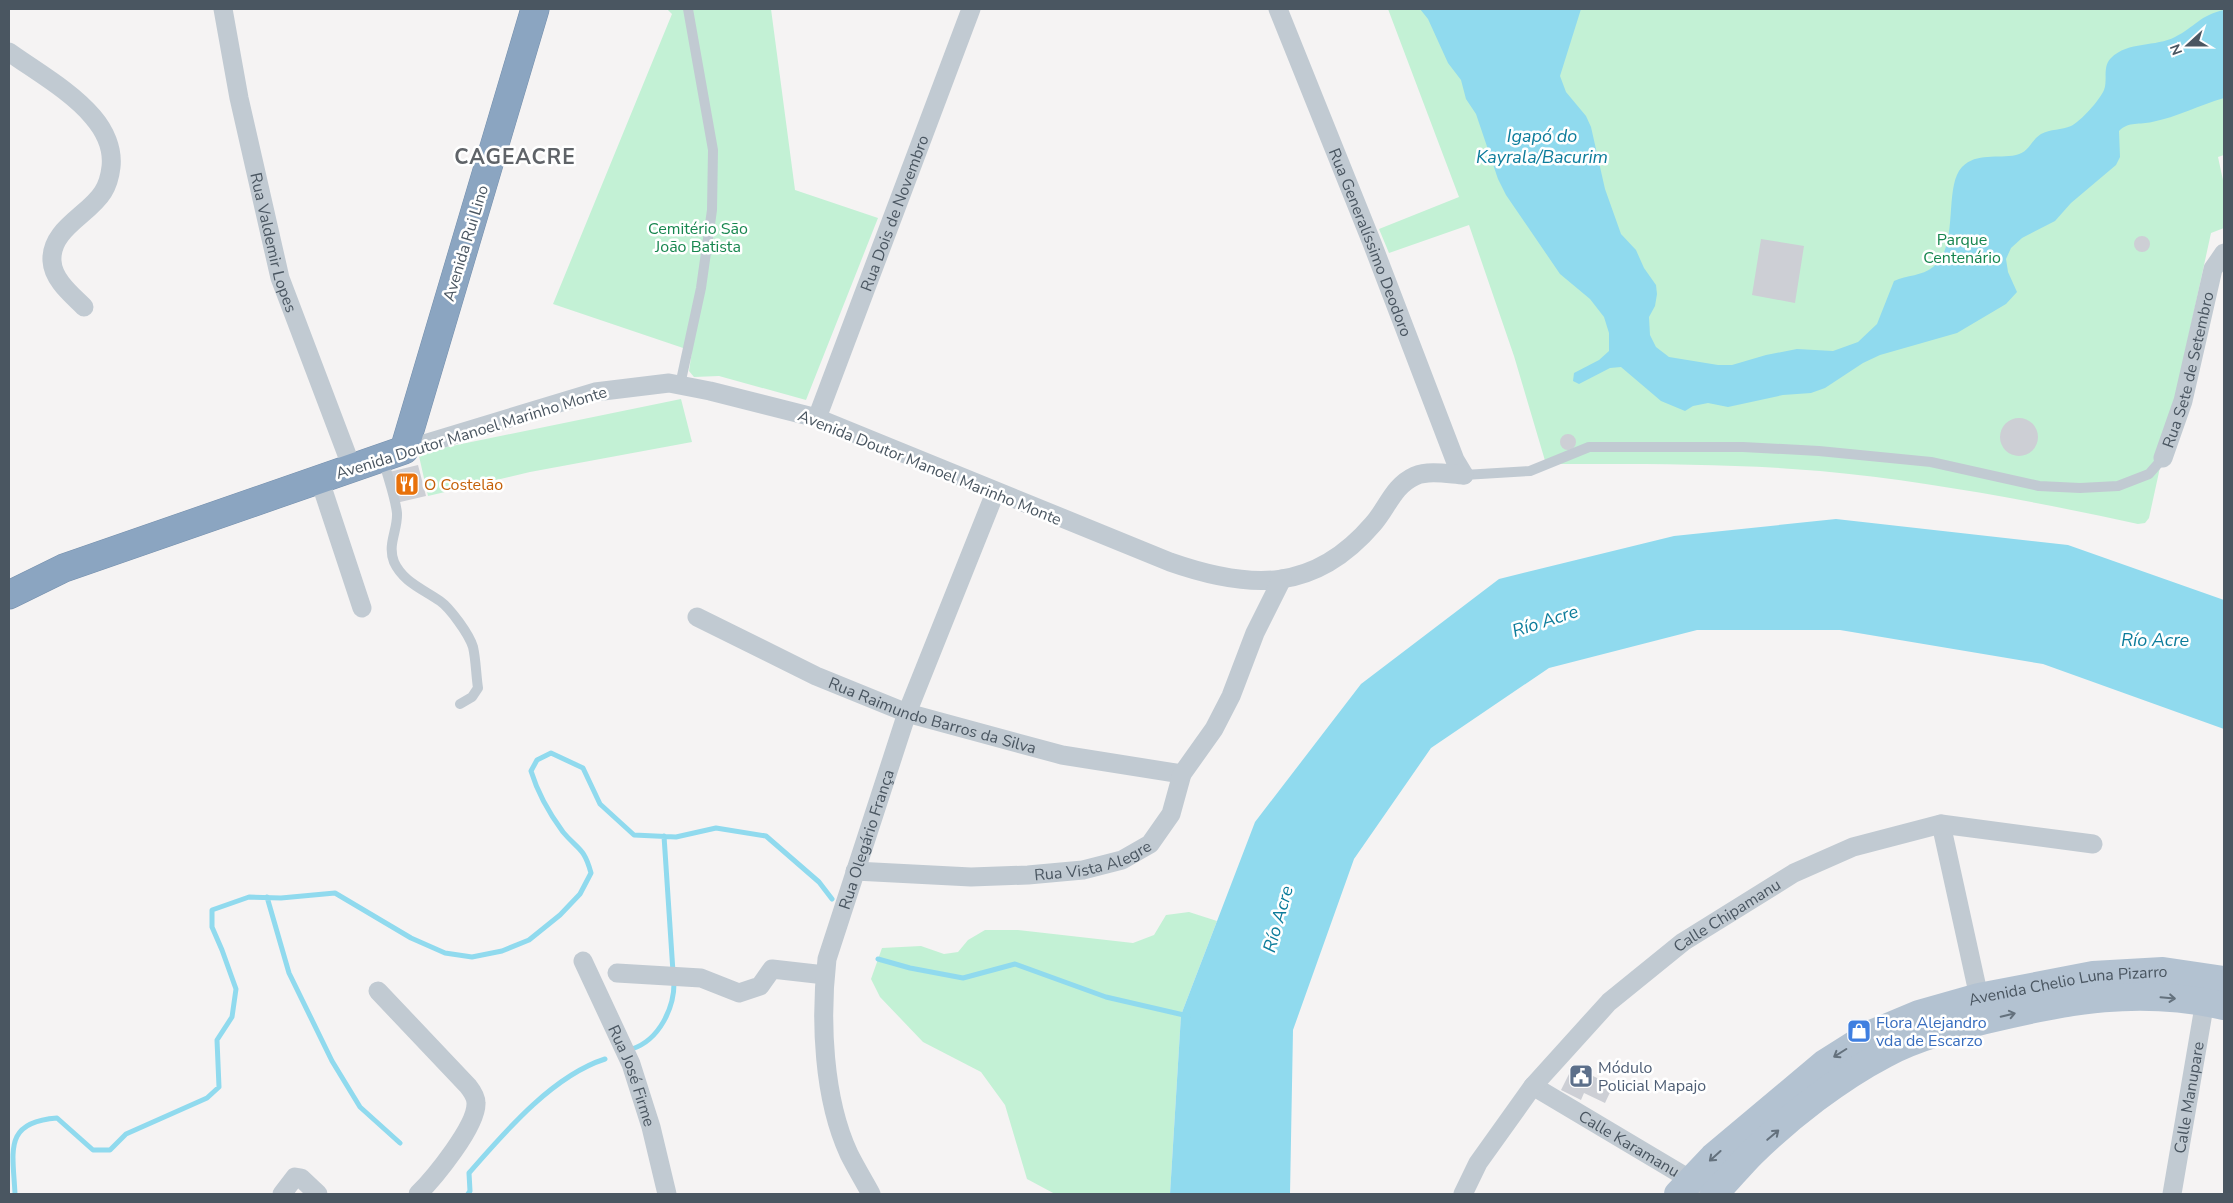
<svg xmlns="http://www.w3.org/2000/svg" width="2233" height="1203" font-family="'Nunito Sans',sans-serif">
  <style>
    .green { fill: #c3f1d5 }
    .water { fill: #90daee }
    .lines { fill: none; stroke-linecap: round; stroke-linejoin: round }
    .stream { stroke: #90daee; stroke-width: 5 }
    .building { fill: #cdcfd5 }
    .highway-casing { stroke: #7690ad; stroke-width: 29 }
    .lane { stroke: #c1cad2; stroke-width: 10 }
    .street { stroke: #c1cad2; stroke-width: 19 }
    .primary { stroke: #b3c2d1; stroke-width: 28 }
    .highway { stroke: #8ba5c1; stroke-width: 28 }
    .oneway { stroke: #64717d }
    .labels { text-anchor: middle; stroke-width: 5; stroke-linejoin: round; paint-order: stroke }
    .street-label { font-size: 16px; fill: #4a5661; stroke: #fff }
    .park-label { font-size: 16px; fill: #17864f; stroke: #fff }
    .food-label { font-size: 16px; fill: #c56008; stroke: #fff; text-anchor: start }
    .shop-label { font-size: 16px; fill: #366cbe; stroke: #fff; text-anchor: start }
    .service-label { font-size: 16px; fill: #4e5e75; stroke: #fff; text-anchor: start }
    .water-label { font-size: 18px; font-style: italic; fill: #0c7c9b; stroke: #fff }
    .district-label { font-size: 21px; font-weight: bold; letter-spacing: 1px; fill: #5f6368; stroke: #fff }
  </style>
  <rect width="100%" height="100%" fill="#f5f3f3"/>
  <!-- green -->
  <path class="green" d="M667 9H771L795 190 878 218 806 400 719 376 694 377 689 371 692 351 553 304 672 14Z
    M1388 9H2224V155L2218 157 2224 185V228L2211 233 2149 518 2145 523 2138 524C2032 501 1927 481 1820 471 1729 463 1637 464 1546 464L1514 356 1469 225 1389 253 1379 229 1459 197Z
    M681 399 692 442 530 472 428 496 419 456 442 448Z
    M1189 912 1217 921 1181 1015 1170 1194H1055L1027 1179 1005 1105 981 1072 923 1042 880 997 871 979 882 948 921 946 944 954 958 952 968 940 985 930H1018L1133 943 1154 935 1166 915Z"/>
  <!-- water -->
  <path class="water" d="M1420 9H1581L1560 76 1566 92 1586 116 1591 127 1605 189 1621 234 1636 250 1644 268 1656 285 1657 294 1655 306 1649 317 1650 335 1656 347 1669 357 1718 365H1732L1766 355 1797 349 1833 351 1858 342 1877 324 1894 281C1907 275 1922 276 1933 267 1960 248 1943 187 1962 167 1977 152 1997 159 2016 155 2029 153 2031 140 2041 134 2050 129 2062 130 2071 126 2081 121 2099 101 2104 90 2108 80 2102 67 2111 58 2128 41 2156 47 2175 37 2195 27 2200 15 2224 10V98C2200 105 2177 117 2152 122 2140 125 2129 121 2119 131L2120 157 2116 165 2071 203 2055 221 2022 238 2011 248 2006 259 2008 272 2017 292 2006 304 1957 333 1880 355 1863 363 1825 388 1811 393 1783 395 1728 407 1708 403 1693 406 1685 411 1661 401 1621 367 1610 368 1579 384 1573 381 1574 373 1599 360 1609 351V333L1604 317 1590 299 1560 274 1506 195 1498 179 1476 114 1466 99 1461 80 1448 63 1428 19Z
    M1836 519 2068 545 2224 600V729L2043 664 1840 630H1697L1549 668 1431 748 1354 859 1293 1030 1290 1194H1170L1181 1015 1255 822 1361 684 1499 579 1674 536Z"/>
  <g class="lines">
    <!-- stream -->
    <path class="stream" d="M664 836 673 972
      M267 897 289 973 332 1061 360 1107 400 1143
      M878 959 910 968 963 978 1015 964 1106 997 1188 1016
      M632 1049C659 1040 675 1008 674 980
      M15 1194C13 1151 3 1122 57 1118L93 1150H110L126 1134 207 1098 219 1087 217 1040 232 1017 236 989 222 950 212 927V910L249 897 281 898 335 893 411 938 445 953 472 957 502 951 529 940 560 915 580 894 591 873C584 847 578 850 563 832 549 813 538 794 531 771L537 760 551 753 583 768 600 804 634 835 676 837 716 828 766 836 819 882 832 899
      M468 1194 470 1191 469 1173C504 1133 552 1076 605 1059"/>
  </g>
  <!-- building -->
  <path class="building" d="M2134 244a8 8 0 1 1 16 0a8 8 0 1 1-16 0Z
    M1761 239 1804 246 1795 303 1752 295Z
    M2000 437a19 19 0 1 1 38 0a19 19 0 1 1-38 0Z
    M1560 442a8 8 0 1 1 16 0a8 8 0 1 1-16 0Z
    M418 465 426 496 396 503 389 472Z
    M1573 1066 1613 1086 1605 1103 1584 1093 1581 1100 1561 1090Z"/>
  <g class="lines">
    <!-- highway casing -->
    <g class="highway-casing">
      <path id="highway" d="M9 595 64 568 404 450 535 9"/>
    </g>
    <!-- lane -->
    <path class="lane" d="M680 385 701 288 712 210 713 150 688 9
      M383 458C387 476 395 495 397 513 398 530 387 544 394 562 403 582 423 589 440 601 450 608 469 634 473 647 476 660 476 675 478 688L472 697 460 704
      M1464 475 1530 471 1589 447H1743L1819 451 1931 462 2039 486 2080 488 2118 486 2149 474 2163 458"/>
    <!-- street -->
    <g class="street">
      <path id="s1" d="M223 9 239 98 280 278 352 468"/>
      <path id="s2" d="M1278 9 1372 243 1455 460 1464 475"/>
      <path d="M9 52C37 72 71 91 93 117 105 131 113 149 111 167 110 176 108 184 103 192 89 215 50 229 52 261 53 280 72 295 84 307"/>
      <path id="s3" d="M817 418 971 9"/>
      <path d="M404 450 595 392 669 383 710 391 817 418 1170 562C1250 590 1314 593 1373 524 1388 507 1393 486 1415 476 1429 470 1448 474 1464 475"/>
      <path id="s4" d="M2163 458 2183 401 2213 269 2224 253"/>
      <path d="M319 478 362 608"/>
      <path id="s5" d="M697 617 816 676 907 713 1062 755 1182 774"/>
      <path d="M1941 824 1979 997"/>
      <path id="s6" d="M855 871 971 877 1028 875 1083 870 1122 860 1150 844 1171 814 1182 774 1214 729 1231 696 1255 633 1282 579"/>
      <path id="s7" d="M583 961 631 1064 651 1127 667 1194"/>
      <path d="M617 973 701 978 739 993 760 986 772 969 825 975"/>
      <path d="M378 991 468 1086C472 1091 476 1097 476 1103 477 1126 434 1178 418 1194"/>
      <path id="s8" d="M1533 1086 1701 1186"/>
      <path d="M282 1194 295 1177 301 1178 318 1194"/>
      <path id="s9" d="M871 1194C864 1181 856 1168 849 1154 823 1098 820 1019 827 959L907 713 995 493"/>
      <path id="s10" d="M1463 1194 1478 1163 1533 1086 1609 1002 1683 942 1794 873 1853 847 1941 824 2093 844"/>
      <path id="s11" d="M2172 1194 2205 1001"/>
    </g>
    <!-- primary -->
    <g class="primary">
      <path id="s12" d="M1678 1194 1713 1157 1825 1063 1871 1034 1919 1014 1979 997 2093 975 2163 971 2224 980"/>
      <path d="M1714 1194C1727 1181 1739 1166 1752 1153 1790 1116 1839 1078 1885 1054 1916 1037 1953 1028 1986 1020 2067 1000 2140 987 2224 1006"/>
    </g>
    <!-- highway -->
    <use href="#highway" class="highway"/>
  </g>
  <!-- one-way arrows -->
  <defs><path id="oneway-shaft" d="M-6 0H5M1.5-3L5.5 0L1.5 3" fill="none" stroke-width="1.6" stroke-linecap="round" stroke-linejoin="round" transform="scale(1.25)"/></defs>
  <g class="oneway">
    <use href="#oneway-shaft" transform="translate(2168 998) rotate(5)"/>
    <use href="#oneway-shaft" transform="translate(2008 1015) rotate(-14)"/>
    <use href="#oneway-shaft" transform="translate(1840 1053) rotate(148)"/>
    <use href="#oneway-shaft" transform="translate(1773 1135) rotate(-40)"/>
    <use href="#oneway-shaft" transform="translate(1715 1156) rotate(138)"/>
  </g>
  <!-- icons -->
  <defs>
    <g id="restaurant-square" transform="scale(1.25)"><rect x="-9" y="-9" width="18" height="18" rx="4" fill="#e8710a" stroke="#fff"/><path d="M-5-6h1v4h1v-4h1v4h1v-4h1v5L-1.5 .5V6h-2V.5L-5-1ZM5-6V6H3V1.5H1.5Q1.5-4 5-6Z" fill="#fff"/></g>
    <g id="shop-square" transform="scale(1.25)"><rect x="-9" y="-9" width="18" height="18" rx="4" fill="#3f7fe0" stroke="#fff"/><path d="M-5-2.5h2.3a2.7 3.5 0 0 1 5.4 0H5L5.5 6h-11ZM-1.5-2.5h3a1.5 2.3 0 0 0-3 0Z" fill="#fff"/></g>
    <g id="civic-square" transform="scale(1.25)"><rect x="-9" y="-9" width="18" height="18" rx="4" fill="#5c6f8a" stroke="#fff"/><path d="M-.6-6.5H3V-4.5H.6V-3L4-1V1h2V6H-6V1h2V-1L-.6-3ZM-1.2 2.5V6h2.4V2.5Z" fill="#fff"/></g>
  </defs>
  <g fill-rule="evenodd">
    <use href="#restaurant-square" x="407" y="484"/>
    <use href="#shop-square" x="1859" y="1031"/>
    <use href="#civic-square" x="1581" y="1076"/>
  </g>
  <g class="labels">
    <!-- street labels -->
    <g class="street-label">
      <text dy="6" stroke="none"><textPath href="#s3" startOffset="219">Rua Dois de Novembro</textPath></text>
      <text dy="6" stroke="none"><textPath href="#s1" startOffset="239">Rua Valdemir Lopes</textPath></text>
      <text dy="6" stroke="none"><textPath href="#s2" startOffset="251">Rua Generalíssimo Deodoro</textPath></text>
      <text transform="translate(465 243) rotate(-73)" y="6">Avenida Rui Lino</text>
      <text dy="6" stroke="none"><textPath href="#s4" startOffset="92">Rua Sete de Setembro</textPath></text>
      <text transform="translate(471 432) rotate(-17)" y="6">Avenida Doutor Manoel Marinho Monte</text>
      <text transform="translate(930 467) rotate(22)" y="6">Avenida Doutor Manoel Marinho Monte</text>
      <text dy="6" stroke="none"><textPath href="#s5" startOffset="256">Rua Raimundo Barros da Silva</textPath></text>
      <text dy="6" stroke="none"><textPath href="#s9" startOffset="370">Rua Olegário França</textPath></text>
      <text dy="6" stroke="none"><textPath href="#s6" startOffset="240">Rua Vista Alegre</textPath></text>
      <text dy="6" stroke="none"><textPath href="#s10" startOffset="389">Calle Chipamanu</textPath></text>
      <text dy="6" stroke="none"><textPath href="#s12" startOffset="456">Avenida Chelio Luna Pizarro</textPath></text>
      <text dy="6" stroke="none"><textPath href="#s7" startOffset="125">Rua José Firme</textPath></text>
      <text dy="6" stroke="none"><textPath href="#s11" startOffset="98">Calle Manupare</textPath></text>
      <text dy="6" stroke="none"><textPath href="#s8" startOffset="112">Calle Karamanu</textPath></text>
    </g>
    <!-- park labels -->
    <g class="park-label">
      <text x="698" y="234">Cemitério São<tspan x="698" dy="18">João Batista</tspan></text>
      <text x="1962" y="245">Parque<tspan x="1962" dy="18">Centenário</tspan></text>
    </g>
    <!-- food labels -->
    <g class="food-label">
      <text x="424" y="490">O Costelão</text>
    </g>
    <!-- shop labels -->
    <g class="shop-label">
      <text x="1876" y="1028">Flora Alejandro<tspan x="1876" dy="18">vda de Escarzo</tspan></text>
    </g>
    <!-- service labels -->
    <g class="service-label">
      <text x="1598" y="1073">Módulo<tspan x="1598" dy="18">Policial Mapajo</tspan></text>
    </g>
    <!-- water labels -->
    <g class="water-label">
      <text x="1542" y="142">Igapó do<tspan x="1542" dy="21">Kayrala/Bacurim</tspan></text>
      <text transform="translate(1545 621) rotate(-18)" y="6">Río Acre</text>
      <text x="2155" y="646">Río Acre</text>
      <text transform="translate(1278 919) rotate(-74)" y="6">Río Acre</text>
    </g>
    <!-- district labels -->
    <g class="district-label">
      <text x="515" y="164">CAGEACRE</text>
    </g>
  </g>
  <!-- border -->
  <rect width="2233" height="1203" fill="none" stroke="#4a5661" stroke-width="20"/>
  <!-- north arrow -->
  <g transform="translate(2188 45) rotate(249)" stroke="#ffffff" stroke-width="4" paint-order="stroke">
  <path d="M0-4L9 19L0 12L-9 19Z" fill="#4a5661"/>
  <text y="-8" font-size="14" font-weight="bold" text-anchor="middle" fill="#4a5661">N</text>
  </g>
</svg>
